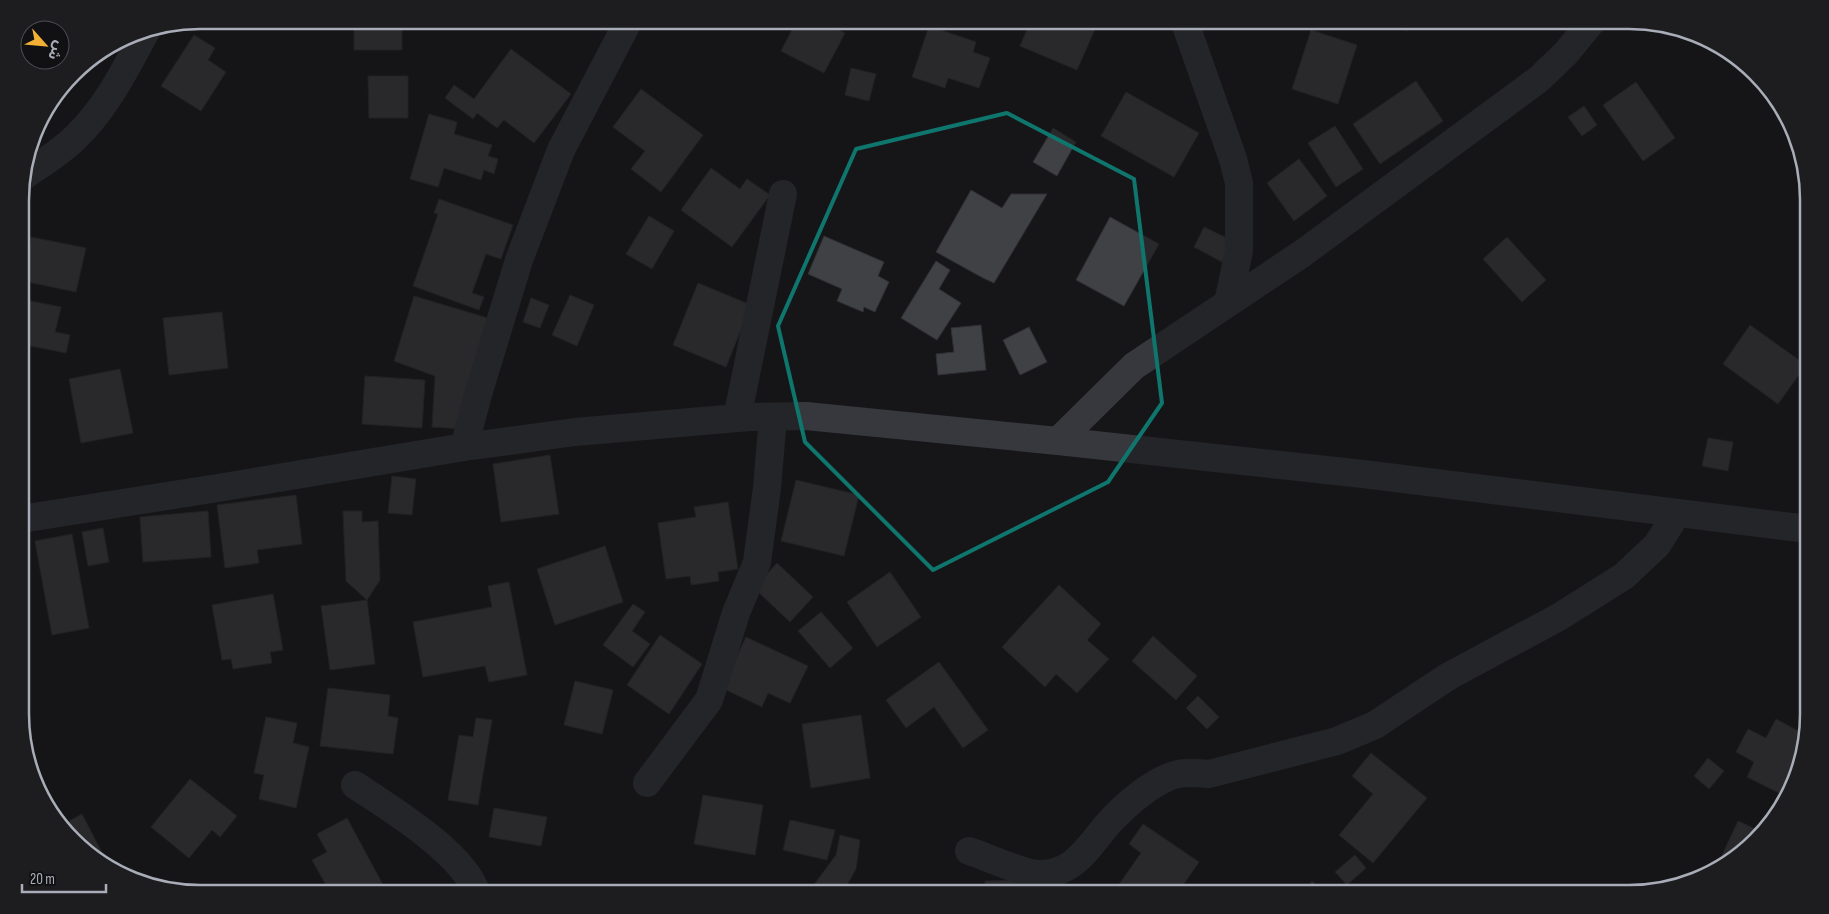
<svg xmlns="http://www.w3.org/2000/svg" width="1829" height="914" font-family="'Sofia Sans Condensed','Noto Sans Arabic',sans-serif">
  <style>
    .building { fill: #404145; stroke: #303034 }
    .lines { fill: none; stroke-linecap: round; stroke-linejoin: round }
    .minor { stroke: #37383d; stroke-width: 28 }
    .tertiary { stroke: #37383d; stroke-width: 28 }
    .marked { fill: none; stroke: #0f766e; stroke-width: 4; stroke-linejoin: round }
    .rim { fill: none; stroke: #a8adb8; stroke-width: 2.5 }
  </style>
  <rect width="100%" height="100%" fill="#161618"/>
  <!-- building -->
  <path class="building" d="M354 20H402V50H354Z
    M797 20H833L830 26 845 33 824 73 781 51Z
    M1031 20H1099L1077 70 1020 46Z
    M1385 20H1414L1407 31Z
    M929 26 976 42 973 52 990 58 979 88 948 78 945 88 912 77Z
    M1311 30 1357 45 1338 104 1292 89Z
    M194 35 215 48 208 60 226 72 201 111 161 86Z
    M511 49 571 94 534 143 504 120 497 128 477 113 473 119 445 98 454 85 474 99Z
    M851 68 876 74 869 101 845 95Z
    M368 76H408V118H369Z
    M1416 81 1443 121 1380 164 1353 124Z
    M1636 82 1675 138 1643 161 1603 105Z
    M641 89 703 135 661 192 631 169 645 151 613 127Z
    M1126 92 1199 133 1174 177 1101 136Z
    M1584 106 1597 125 1582 136 1568 117Z
    M429 114 457 122 454 134 492 145 488 156 498 159 494 174 484 170 481 180 444 168 438 187 410 179Z
    M1335 126 1363 169 1336 187 1308 143Z
    M1053 128 1076 142 1057 176 1033 162Z
    M1299 159 1327 196 1294 221 1267 183Z
    M711 168 740 189 747 179 770 195 732 247 681 210Z
    M971 190 1002 208 1011 194H1047L994 283 983 278 936 252Z
    M439 199 513 225 501 259 486 254 472 293 484 297 479 310 413 286 438 214 434 213Z
    M649 216 674 231 652 269 626 254Z
    M1110 217 1159 244 1124 306 1076 280Z
    M1204 227 1233 241 1222 262 1194 247Z
    M824 236 884 262 878 276 889 282 875 312 864 307 863 312 837 301 842 289 808 274Z
    M31 237 86 248 76 292 23 281Z
    M1507 237 1546 280 1522 302 1483 259Z
    M936 261 950 270 939 289 961 303 937 340 901 318Z
    M698 283 751 305 726 367 673 345Z
    M570 295 594 305 577 346 552 335Z
    M414 296 491 319 463 429 432 427 435 376 394 361Z
    M531 298 549 305 540 328 523 322Z
    M21 299 61 307 55 332 70 335 66 353 21 344Z
    M222 312 228 368 169 375 163 318Z
    M981 325 986 370 938 375 936 354 954 352 951 328Z
    M1750 325 1806 365 1778 404 1723 364Z
    M1029 327 1047 362 1020 375 1003 340Z
    M120 369 133 433 81 443 69 379Z
    M365 376 425 380 422 428 362 424Z
    M1708 438 1733 442 1728 471 1702 466Z
    M550 455 559 514 501 522 493 464Z
    M392 476 416 479 412 515 388 513Z
    M796 480 859 495 844 556 781 541Z
    M296 495 302 544 257 550 259 563 225 568 217 505Z
    M728 502 738 569 718 572 719 581 691 585 690 576 666 579 658 523 696 517 694 507Z
    M208 511 211 557 143 562 140 517Z
    M343 511H362V522L378 521 380 580 367 600 346 581Z
    M103 528 109 562 88 566 82 532Z
    M72 534 89 628 52 635 35 541Z
    M605 546 623 602 555 625 537 569Z
    M777 563 813 597 790 622 754 588Z
    M890 572 921 617 877 647 847 602Z
    M509 582 527 675 489 682 485 666 423 677 413 622 492 607 488 586Z
    M1059 585 1101 624 1087 640 1109 659 1077 693 1056 674 1045 687 1002 647Z
    M273 594 283 650 270 652 272 663 233 669 231 659 222 660 212 605Z
    M367 600 375 664 330 670 321 606Z
    M633 604 645 612 632 631 650 644 633 667 603 645Z
    M821 612 853 648 830 668 798 631Z
    M660 635 702 664 669 714 627 685Z
    M1153 636 1197 676 1176 700 1132 661Z
    M746 637 808 666 790 703 768 693 762 707 722 688Z
    M939 662 988 730 963 748 934 707 906 728 886 700Z
    M575 681 613 690 602 734 564 725Z
    M328 688 390 695 388 716 398 718 393 754 320 746Z
    M1198 696 1219 717 1207 729 1186 708Z
    M861 715 870 778 811 788 802 724Z
    M266 717 297 723 293 743 309 747 296 808 259 799 264 775 254 773Z
    M476 718 492 720 478 805 448 800 459 735 473 737Z
    M1776 719 1804 734 1791 793 1787 797 1747 777 1754 762 1736 752 1748 729 1766 738Z
    M1371 753 1427 798 1373 863 1339 835 1373 794 1352 776Z
    M1708 758 1724 771 1709 789 1694 776Z
    M190 779 237 816 220 837 212 830 189 858 151 827Z
    M703 795 763 805 755 855 694 844Z
    M494 808 547 817 541 846 489 837Z
    M82 814 107 862 105 863 60 826Z
    M347 818 388 894H331L312 860 327 852 317 834Z
    M790 820 835 830 827 860 783 850Z
    M1738 821 1758 830 1729 864 1716 868Z
    M1143 824 1199 862 1177 894H1121L1115 890 1141 853 1129 844Z
    M840 835 860 840 856 869 842 894H807L836 855Z
    M1355 855 1366 868 1347 885 1335 872Z
    M1030 880 1031 894H985V881Z
    M1312 881 1327 894H1302Z
    M756 885 761 894H741Z
    M252 891 286 892 285 894H250Z"/>
  <g class="lines">
    <!-- minor -->
    <path class="minor" d="M1184 20 1233 159 1239 183V251L1228 303
      M24 176C41 164 61 152 76 137 107 107 126 68 146 31
      M737 418 783 194
      M1058 441 1363 474 1808 529
      M464 447 479 391 519 260 561 150 629 20
      M647 783 709 700 736 613 757 562 767 488 773 417
      M355 785C391 809 464 853 477 894
      M969 851C987 857 1013 869 1031 873 1069 880 1086 850 1107 825 1124 806 1153 780 1178 774 1188 772 1199 773 1209 774L1337 741 1375 725 1449 676 1559 617 1624 576 1657 545 1677 513"/>
    <!-- tertiary -->
    <path class="tertiary" d="M21 519 224 487 464 447 575 432 749 417 806 416 1058 441 1134 366 1303 253 1539 79 1566 53 1593 20"/>
  </g>
  <!-- marked area -->
  <path d="M0 0H1829V914H0ZM1007 113 1134 179 1162 403 1108 482 933 570 805 442 778 326 856 149Z" fill="#161618" fill-opacity=".55" fill-rule="evenodd"/>
  <path class="marked" d="M1007 113 1134 179 1162 403 1108 482 933 570 805 442 778 326 856 149Z"/>
  <!-- crop -->
  <path d="M0 0H1829V914H0ZM200 29H1629A171 171 0 0 1 1800 200V714A171 171 0 0 1 1629 885H200A171 171 0 0 1 29 714V200A171 171 0 0 1 200 29Z" fill="#1d1d20" fill-rule="evenodd"/>
  <path class="rim" d="M200 29H1629A171 171 0 0 1 1800 200V714A171 171 0 0 1 1629 885H200A171 171 0 0 1 29 714V200A171 171 0 0 1 200 29Z"/>
  <!-- north arrow -->
  <g transform="translate(45 45) rotate(117)"><circle r="24" fill="#111113" stroke="#4d4f55"/>
  <path d="M0-4L9 19L0 12L-9 19Z" fill="#f2b134"/>
  <text y="-8" font-size="14" font-weight="bold" text-anchor="middle" fill="#a8adb8">ش</text>
  </g>
  <!-- scale -->
  <path d="M22 884v8h84v-8" fill="none" stroke="#a8adb8" stroke-width="2.5"/>
  <text x="30" y="884" font-size="15" fill="#a8adb8" stroke="#111113" stroke-width="4" paint-order="stroke">20 m</text>
</svg>
